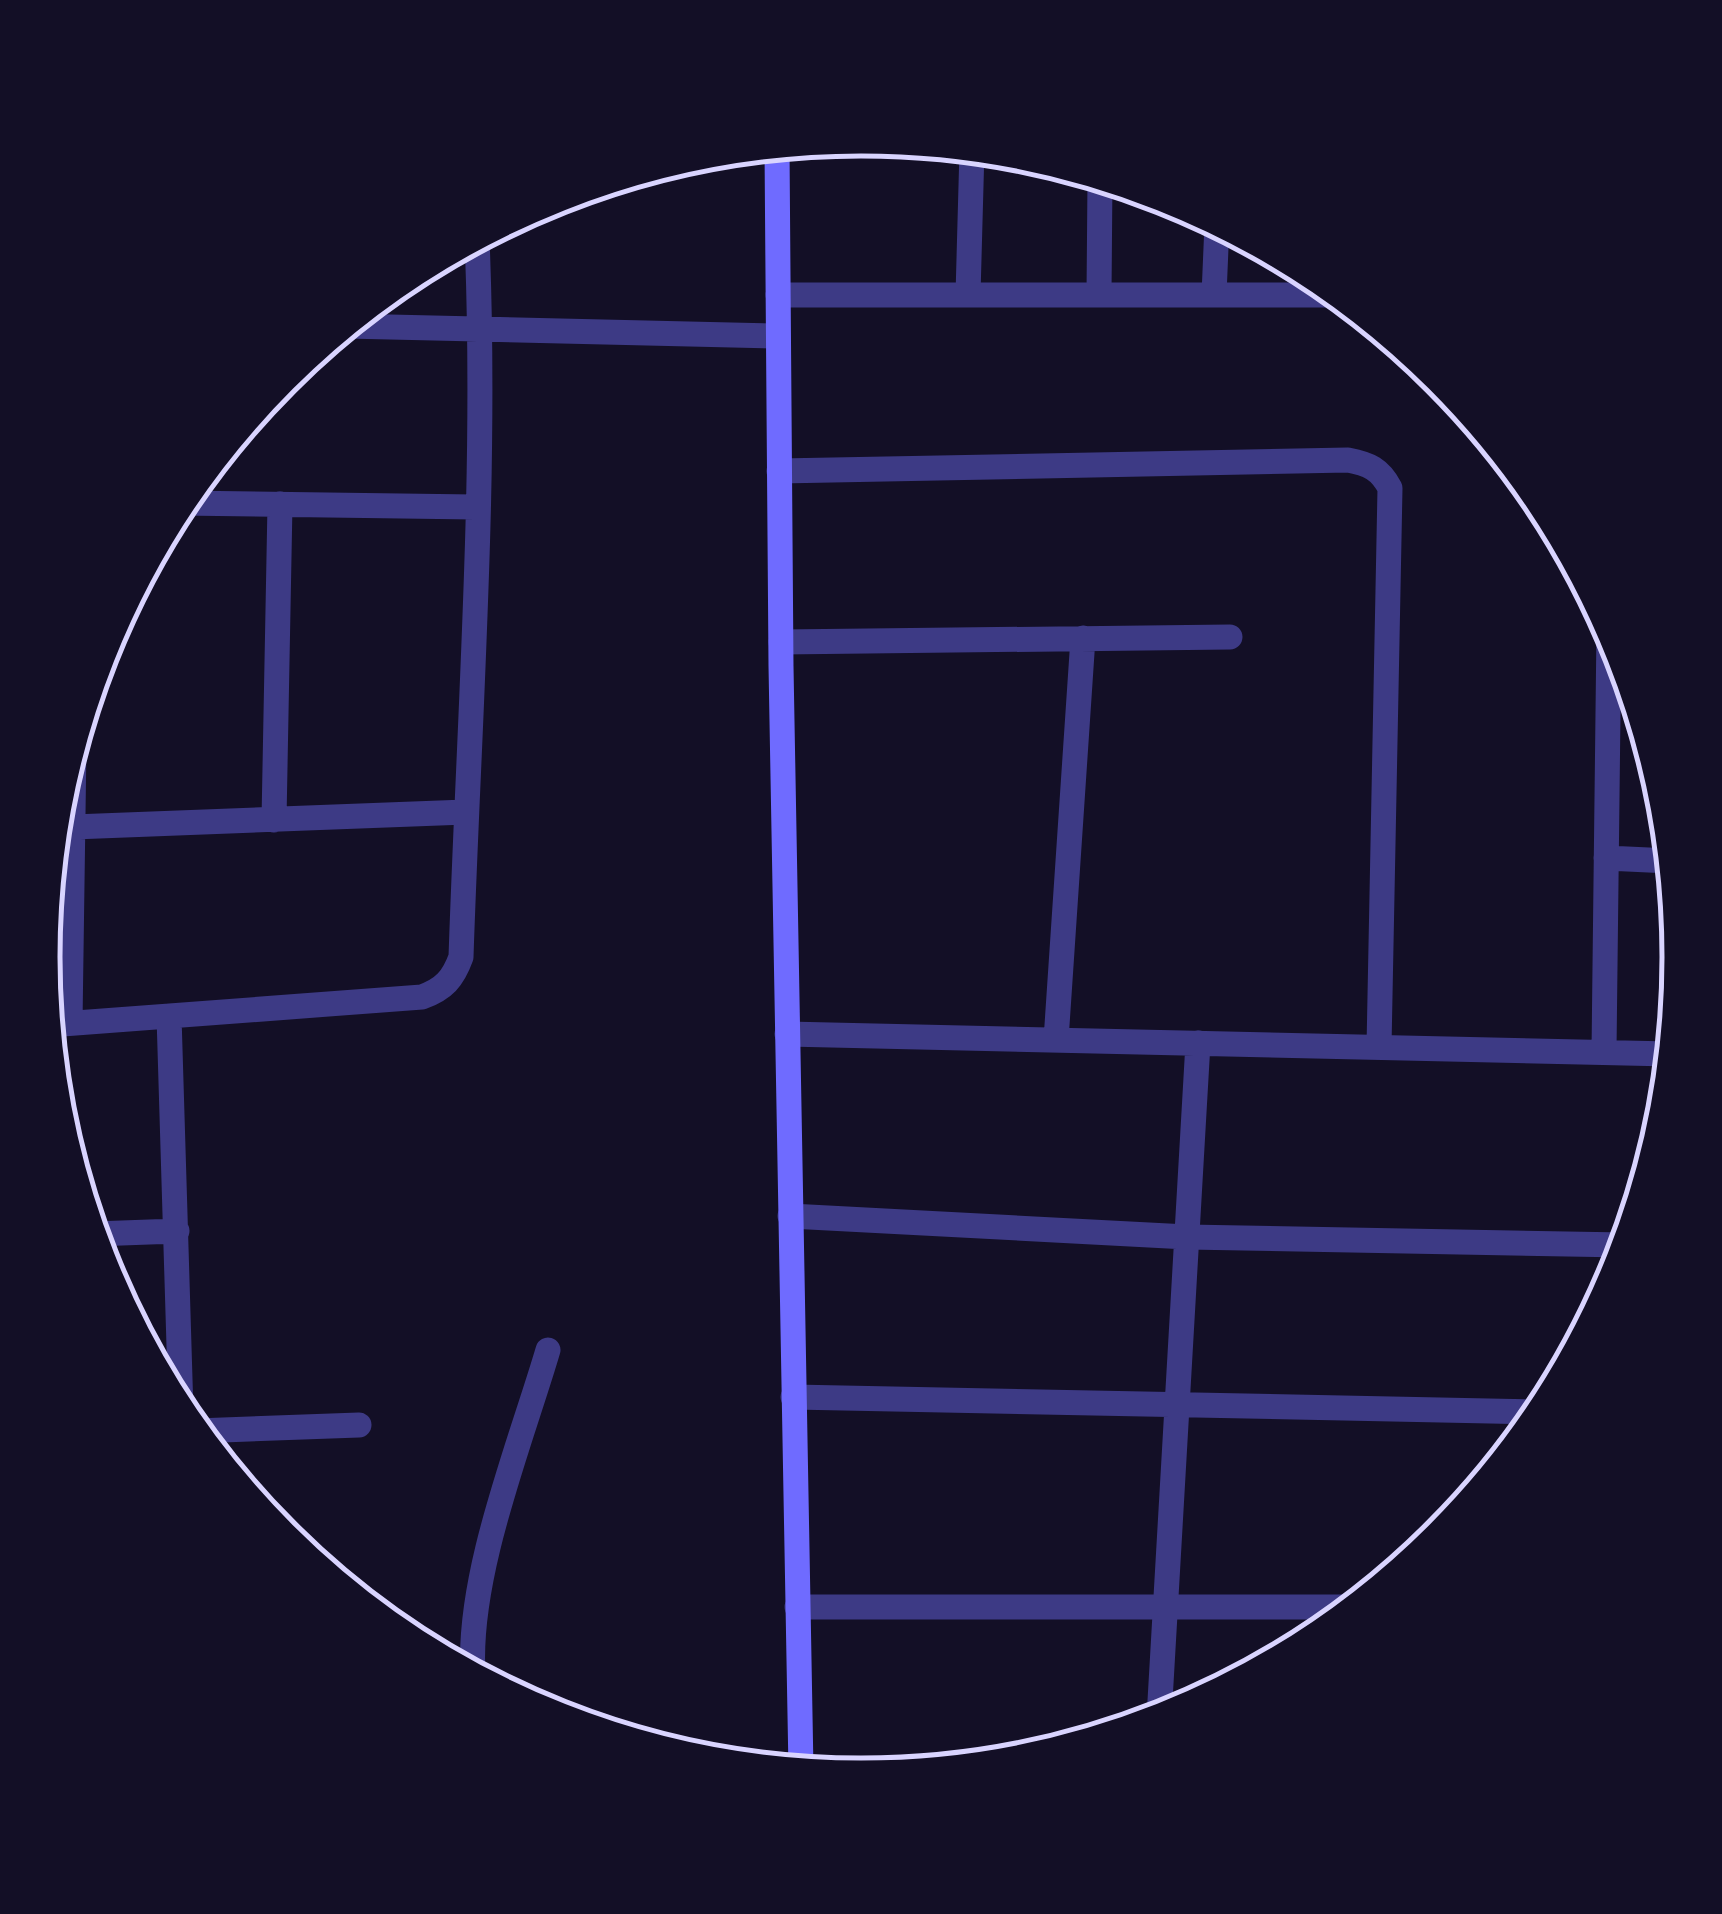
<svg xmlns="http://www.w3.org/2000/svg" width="1722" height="1914" font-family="Commissioner,sans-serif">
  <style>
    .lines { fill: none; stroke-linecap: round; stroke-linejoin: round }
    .street { stroke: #3d3a85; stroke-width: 25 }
    .secondary { stroke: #6f6bff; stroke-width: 25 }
    .rim { fill: none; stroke: #d9d4ff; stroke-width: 5 }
  </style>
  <rect width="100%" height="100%" fill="#130f26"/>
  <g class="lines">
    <!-- street -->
    <path class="street" d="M778 295H1339
      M968 295 972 149
      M1099 295 1100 178
      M1214 295 1217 224
      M346 326 778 336
      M779 471 1348 460C1369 464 1380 469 1390 488L1379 1047
      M180 503 475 507
      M781 642 1230 637
      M274 820 280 504
      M73 827 466 812
      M1606 858 1670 861
      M169 1016 181 1412
      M70 1023 74 744
      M49 1025 422 997C444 989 453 979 461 957 469 718 487 477 477 239
      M787 1034 1670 1054
      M1056 1040 1083 638
      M1604 1052 1609 628
      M790 1216 1187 1237 1625 1245
      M94 1234 177 1231
      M793 1397 1541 1412
      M196 1431 359 1425
      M797 1607H1352
      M473 1673C467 1575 520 1445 548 1350
      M1159 1718 1198 1043"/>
    <!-- secondary -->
    <path class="secondary" d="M777 147 781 666 801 1770"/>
  </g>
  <!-- crop -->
  <path d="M0 0H1722V1914H0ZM60 957a801 801 0 1 1 1602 0a801 801 0 1 1-1602 0Z" fill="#130f26" fill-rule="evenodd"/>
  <path class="rim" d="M60 957a801 801 0 1 1 1602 0a801 801 0 1 1-1602 0Z"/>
</svg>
